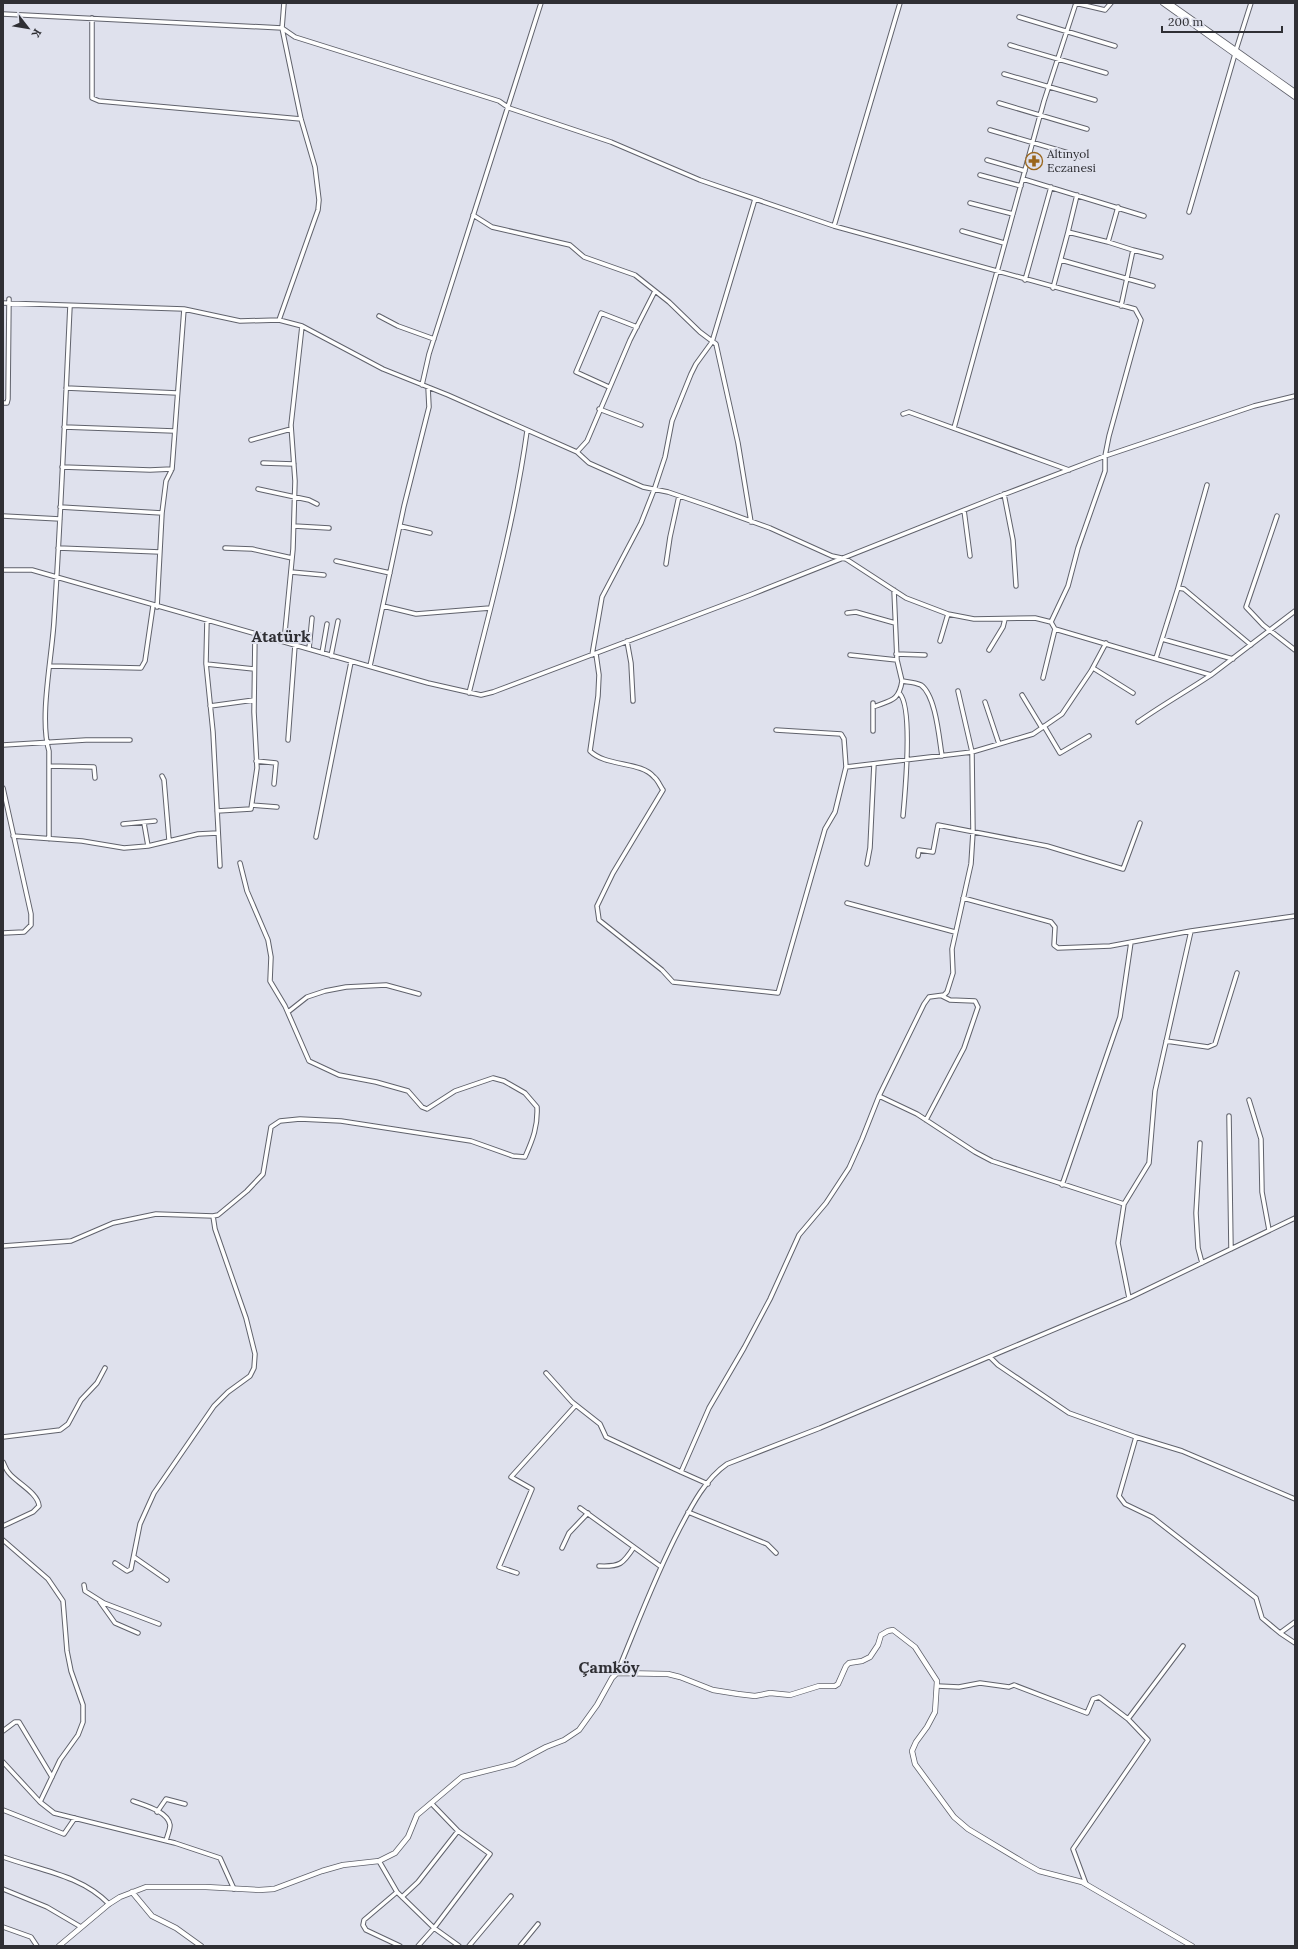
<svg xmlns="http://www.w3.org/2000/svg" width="1298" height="1949" font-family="Lora,serif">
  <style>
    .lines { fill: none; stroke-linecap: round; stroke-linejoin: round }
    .minor-casing { stroke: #60626c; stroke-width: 5.5 }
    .tertiary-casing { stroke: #60626c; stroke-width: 6 }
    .minor { stroke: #fff; stroke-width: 3.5 }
    .tertiary { stroke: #fff; stroke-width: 4.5 }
    .labels { text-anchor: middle; stroke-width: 4; stroke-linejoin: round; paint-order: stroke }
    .poi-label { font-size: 12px; fill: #2f2f34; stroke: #dfe1ed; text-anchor: start }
    .district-label { font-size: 16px; font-weight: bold; fill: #2f2f34; stroke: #dfe1ed }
  </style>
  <rect width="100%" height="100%" fill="#dfe1ed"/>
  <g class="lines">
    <!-- minor casing -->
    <g class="minor-casing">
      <path id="minor" d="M1075 3 1105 10 1111 3
        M3 14 282 28 295 37 499 101 509 108 611 142 700 180 834 226 1135 309 1141 320 1109 436 1105 456V471L1078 548 1068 586 1051 622 1035 618 974 619 948 614 906 598 846 559 832 556 770 528 709 506 668 492 643 487 589 463 577 452 448 395 383 369 302 326 279 320 240 321 184 309 3 303
        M1019 17 1115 46
        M92 18V98L99 101 301 119
        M1010 45 1106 73
        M1236 50 1251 3
        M1004 74 1095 100
        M999 103 1087 129
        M990 130 1082 157
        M987 160 1025 171
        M980 175 1021 186
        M1023 179 1144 216
        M1077 195 1068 232 1108 242 1118 207
        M970 203 1013 214
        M1189 212 1235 54
        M473 215 492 227 570 245 584 257 635 275 669 302 700 332 716 344 738 443 751 522
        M834 226 900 3
        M962 231 1004 243
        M1108 242 1133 250 1121 306
        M1133 250 1161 257
        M1061 260 1153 286
        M1025 280 1051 187
        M1053 288 1068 232
        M379 316 398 326 434 339
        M279 320 318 210 319 200 315 167 301 119 282 28 284 3
        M422 385 429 354 541 3
        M609 387 576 372 601 313 637 327
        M66 388 177 393
        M3 403H7L8 399 9 299
        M599 409 641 425
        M903 414 909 412 1069 470
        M64 427 174 431
        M954 428 1044 101 1076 3
        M251 440 291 429
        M577 452 587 441 630 340 655 291
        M263 463 294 464
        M62 467 150 470 172 469
        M258 489 309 500 317 504
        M1004 494 1013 540 1016 586
        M60 507 162 513
        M964 510 970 556
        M3 516 60 519
        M1277 516 1246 607 1263 625 1295 650
        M294 526 329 528
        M400 526 430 533
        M58 548 160 552
        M225 548 252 549 292 558
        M336 561 390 573
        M666 564 670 537 679 496
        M3 570H32L428 683 481 695 493 692 750 595 997 497 1105 456 1254 406 1295 396
        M291 572 324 575
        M1178 588 1207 485
        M894 590 897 660 902 681C908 682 915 682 921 685 936 696 939 738 942 756
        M383 606 416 614 490 608
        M157 607 162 513 166 481 172 469 184 309
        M847 613 856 612 895 623
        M207 620 206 663 213 732 220 866
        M1051 622 1055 629 1211 675 1295 611
        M1162 639 1233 659
        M627 641 631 663 633 701
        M940 641 948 614
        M284 642 293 549 295 481 291 425 302 326
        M309 649 312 618
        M989 650 1003 627 1005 619
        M322 653 327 624
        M596 654 599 675 598 696 590 751C606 767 641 761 654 777 658 780 660 786 663 790L613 873 597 906 599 920 662 970 673 982 778 993 825 829 835 812 846 767 972 752 1033 734 1062 714 1091 671 1106 643
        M896 654 925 655
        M592 655 602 597 641 523 654 490 665 457 672 421 691 374 696 364 712 342 755 199
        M850 655 897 660
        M331 656 338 621
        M1156 658 1178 588 1184 589 1251 645
        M206 664 254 669
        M50 666 141 668 145 661 153 606
        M370 666 404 506 429 407 428 387
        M1093 668 1133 693
        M1043 678 1055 629
        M469 693C491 606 515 519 527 431
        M900 694C913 709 905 794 903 816
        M1022 695 1042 728
        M985 702 999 744
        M210 706 254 700
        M873 707C891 700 899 701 902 681
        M1138 722C1162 705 1187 691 1211 675
        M1044 726 1060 753 1089 736
        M776 730 841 734 844 739 846 767
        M873 731V703
        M288 740 295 645
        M3 745 86 740H130
        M256 761 276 763 274 784
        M49 766 94 767 95 778
        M162 776 164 780 169 840
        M3 788 31 914V925L24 932 3 933
        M252 805 277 807
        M217 811 251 809 257 768 254 712 255 633
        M144 823 148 846
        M123 824 155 821
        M13 836 82 841 124 848 148 846 198 834 218 833
        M316 837 351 662
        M49 839V751C39 718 52 657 54 621 61 516 65 411 70 306
        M918 856 919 850 933 852 938 825 1047 846 1123 869 1140 823
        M867 864 870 848 874 764
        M963 898 1051 922 1055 927 1054 945 1058 948 1110 946 1191 931 1295 916
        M847 903 955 932
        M288 1012 307 997 325 991 346 987 386 985 419 994
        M1166 1041 1208 1047 1215 1044 1237 973
        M879 1096 917 1114 975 1152 992 1161 1124 1204 1118 1243 1129 1298
        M1249 1100 1261 1139 1262 1192 1269 1230
        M1229 1116 1231 1249
        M926 1120 964 1048 978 1007 975 1001 950 1000 942 996
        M1200 1143 1196 1213 1198 1248 1202 1263
        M1062 1185 1120 1017 1131 942
        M1124 1204 1149 1163 1155 1091 1191 931
        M3 1246 71 1241 113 1223 156 1214 213 1216 218 1215 247 1191 263 1174 271 1127 280 1121 300 1119 341 1121 471 1141 513 1156 525 1157C533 1139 538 1126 537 1107L525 1093 504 1081 493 1078 455 1091 427 1109 422 1107 408 1091 376 1082 339 1075 309 1061 285 1006 270 981 271 957 268 940 247 891 240 863
        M990 1357 998 1365 1069 1413 1136 1437 1119 1496 1125 1504 1152 1517 1256 1598 1262 1618 1280 1633 1295 1622
        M546 1373 572 1402 600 1424 606 1437 681 1472
        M3 1437 60 1430 68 1424 81 1400 97 1383 105 1368
        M1136 1437 1182 1451 1295 1499
        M3 1462C5 1466 6 1470 9 1473 17 1483 38 1493 39 1506L33 1512 3 1526
        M708 1484 681 1472 709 1408 744 1348 770 1299 799 1235 826 1203 849 1168 862 1139 879 1096 924 1004 929 997 944 995 947 992 953 973 952 949 971 864 973 832 972 752 958 691
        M580 1508 660 1566
        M688 1512 767 1544 776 1553
        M3 1540 48 1579 63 1601 67 1651 71 1671 83 1705V1722L78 1735 60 1760 40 1802
        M562 1548 569 1533 588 1513
        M134 1557 167 1580
        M115 1563 127 1571 131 1569 140 1524 154 1493 214 1406 228 1392 250 1376 254 1368 255 1354 246 1318 215 1229 213 1216
        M599 1566C620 1567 623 1564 634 1547
        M517 1573 499 1567 532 1489 511 1477 576 1405
        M84 1585 85 1591 104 1603 159 1624
        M100 1602 115 1623 138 1633
        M1280 1633 1295 1643
        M617 1673C637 1625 655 1576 679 1530 691 1507 705 1479 727 1464L820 1428 1129 1298 1295 1218
        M937 1686 959 1687 980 1683 1009 1687 1014 1685 1087 1713 1093 1699 1099 1697 1128 1719
        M3 1731 15 1722H19L52 1777
        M3 1762 40 1802 54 1813 175 1843 220 1858 234 1889
        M133 1801C143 1805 168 1811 170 1825 170 1830 167 1836 166 1841
        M3 1810 64 1834 75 1818
        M157 1812 166 1799 185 1804
        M3 1857C39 1870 81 1875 109 1904
        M379 1861 397 1892 434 1928 459 1946
        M1086 1884 1073 1849 1148 1740 1128 1719 1183 1646
        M3 1889 47 1907 81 1927
        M397 1892 364 1920 363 1925 366 1930 400 1946
        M402 1897 418 1882 458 1831
        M3 1927 31 1937 37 1946
        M418 1946 434 1928 490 1854 458 1831 432 1804
        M469 1946 511 1896
        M520 1946 538 1924"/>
    </g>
    <!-- tertiary casing -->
    <g class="tertiary-casing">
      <path id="tertiary" d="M1163 3 1295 97
        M1169 3 1295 92
        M132 1892 152 1916 176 1928 201 1946
        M59 1946 109 1904 120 1897 146 1887H206L259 1890 274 1889 322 1871 343 1865 379 1861 395 1853 408 1837 417 1815 462 1777 514 1764 546 1747 564 1740 579 1730 597 1705 612 1678 617 1673 668 1674 680 1677 713 1690 738 1694 755 1696 770 1693 790 1695 819 1686H835L838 1684 846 1666 849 1663 862 1661 870 1657 878 1645 881 1635 888 1631 893 1630 915 1647 937 1681 935 1712 927 1727 916 1742 912 1751 915 1764 954 1817 968 1829 1023 1862 1039 1871 1082 1882 1192 1946"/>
    </g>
    <!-- minor -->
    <use href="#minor" class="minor"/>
    <!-- tertiary -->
    <use href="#tertiary" class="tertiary"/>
  </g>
  <!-- icons -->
  <defs>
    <g id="pharmacy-ring" transform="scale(0.9)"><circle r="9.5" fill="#dfe1ed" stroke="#9a661d" stroke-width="1.5"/><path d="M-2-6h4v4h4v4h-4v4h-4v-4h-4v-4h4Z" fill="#9a661d"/></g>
  </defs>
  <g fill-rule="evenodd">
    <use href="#pharmacy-ring" x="1034" y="161"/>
  </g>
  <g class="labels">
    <!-- poi labels -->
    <g class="poi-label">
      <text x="1047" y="158">Altınyol<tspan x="1047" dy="14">Eczanesi</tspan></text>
    </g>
    <!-- district labels -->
    <g class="district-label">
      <text x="281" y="642">Atatürk</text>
      <text x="609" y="1673">Çamköy</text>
    </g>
  </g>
  <!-- border -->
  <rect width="1298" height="1949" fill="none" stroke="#2f2f34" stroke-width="8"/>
  <!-- north arrow -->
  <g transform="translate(28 28) rotate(121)" stroke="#dfe1ed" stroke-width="3" paint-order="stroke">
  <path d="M0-3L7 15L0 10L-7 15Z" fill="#2f2f34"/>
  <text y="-6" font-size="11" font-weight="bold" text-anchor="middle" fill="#2f2f34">K</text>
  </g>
  <!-- scale -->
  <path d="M1162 26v6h120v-6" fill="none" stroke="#2f2f34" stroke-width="2"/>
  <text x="1168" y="26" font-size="12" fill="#2f2f34" stroke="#dfe1ed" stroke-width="3" paint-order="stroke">200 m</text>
</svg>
